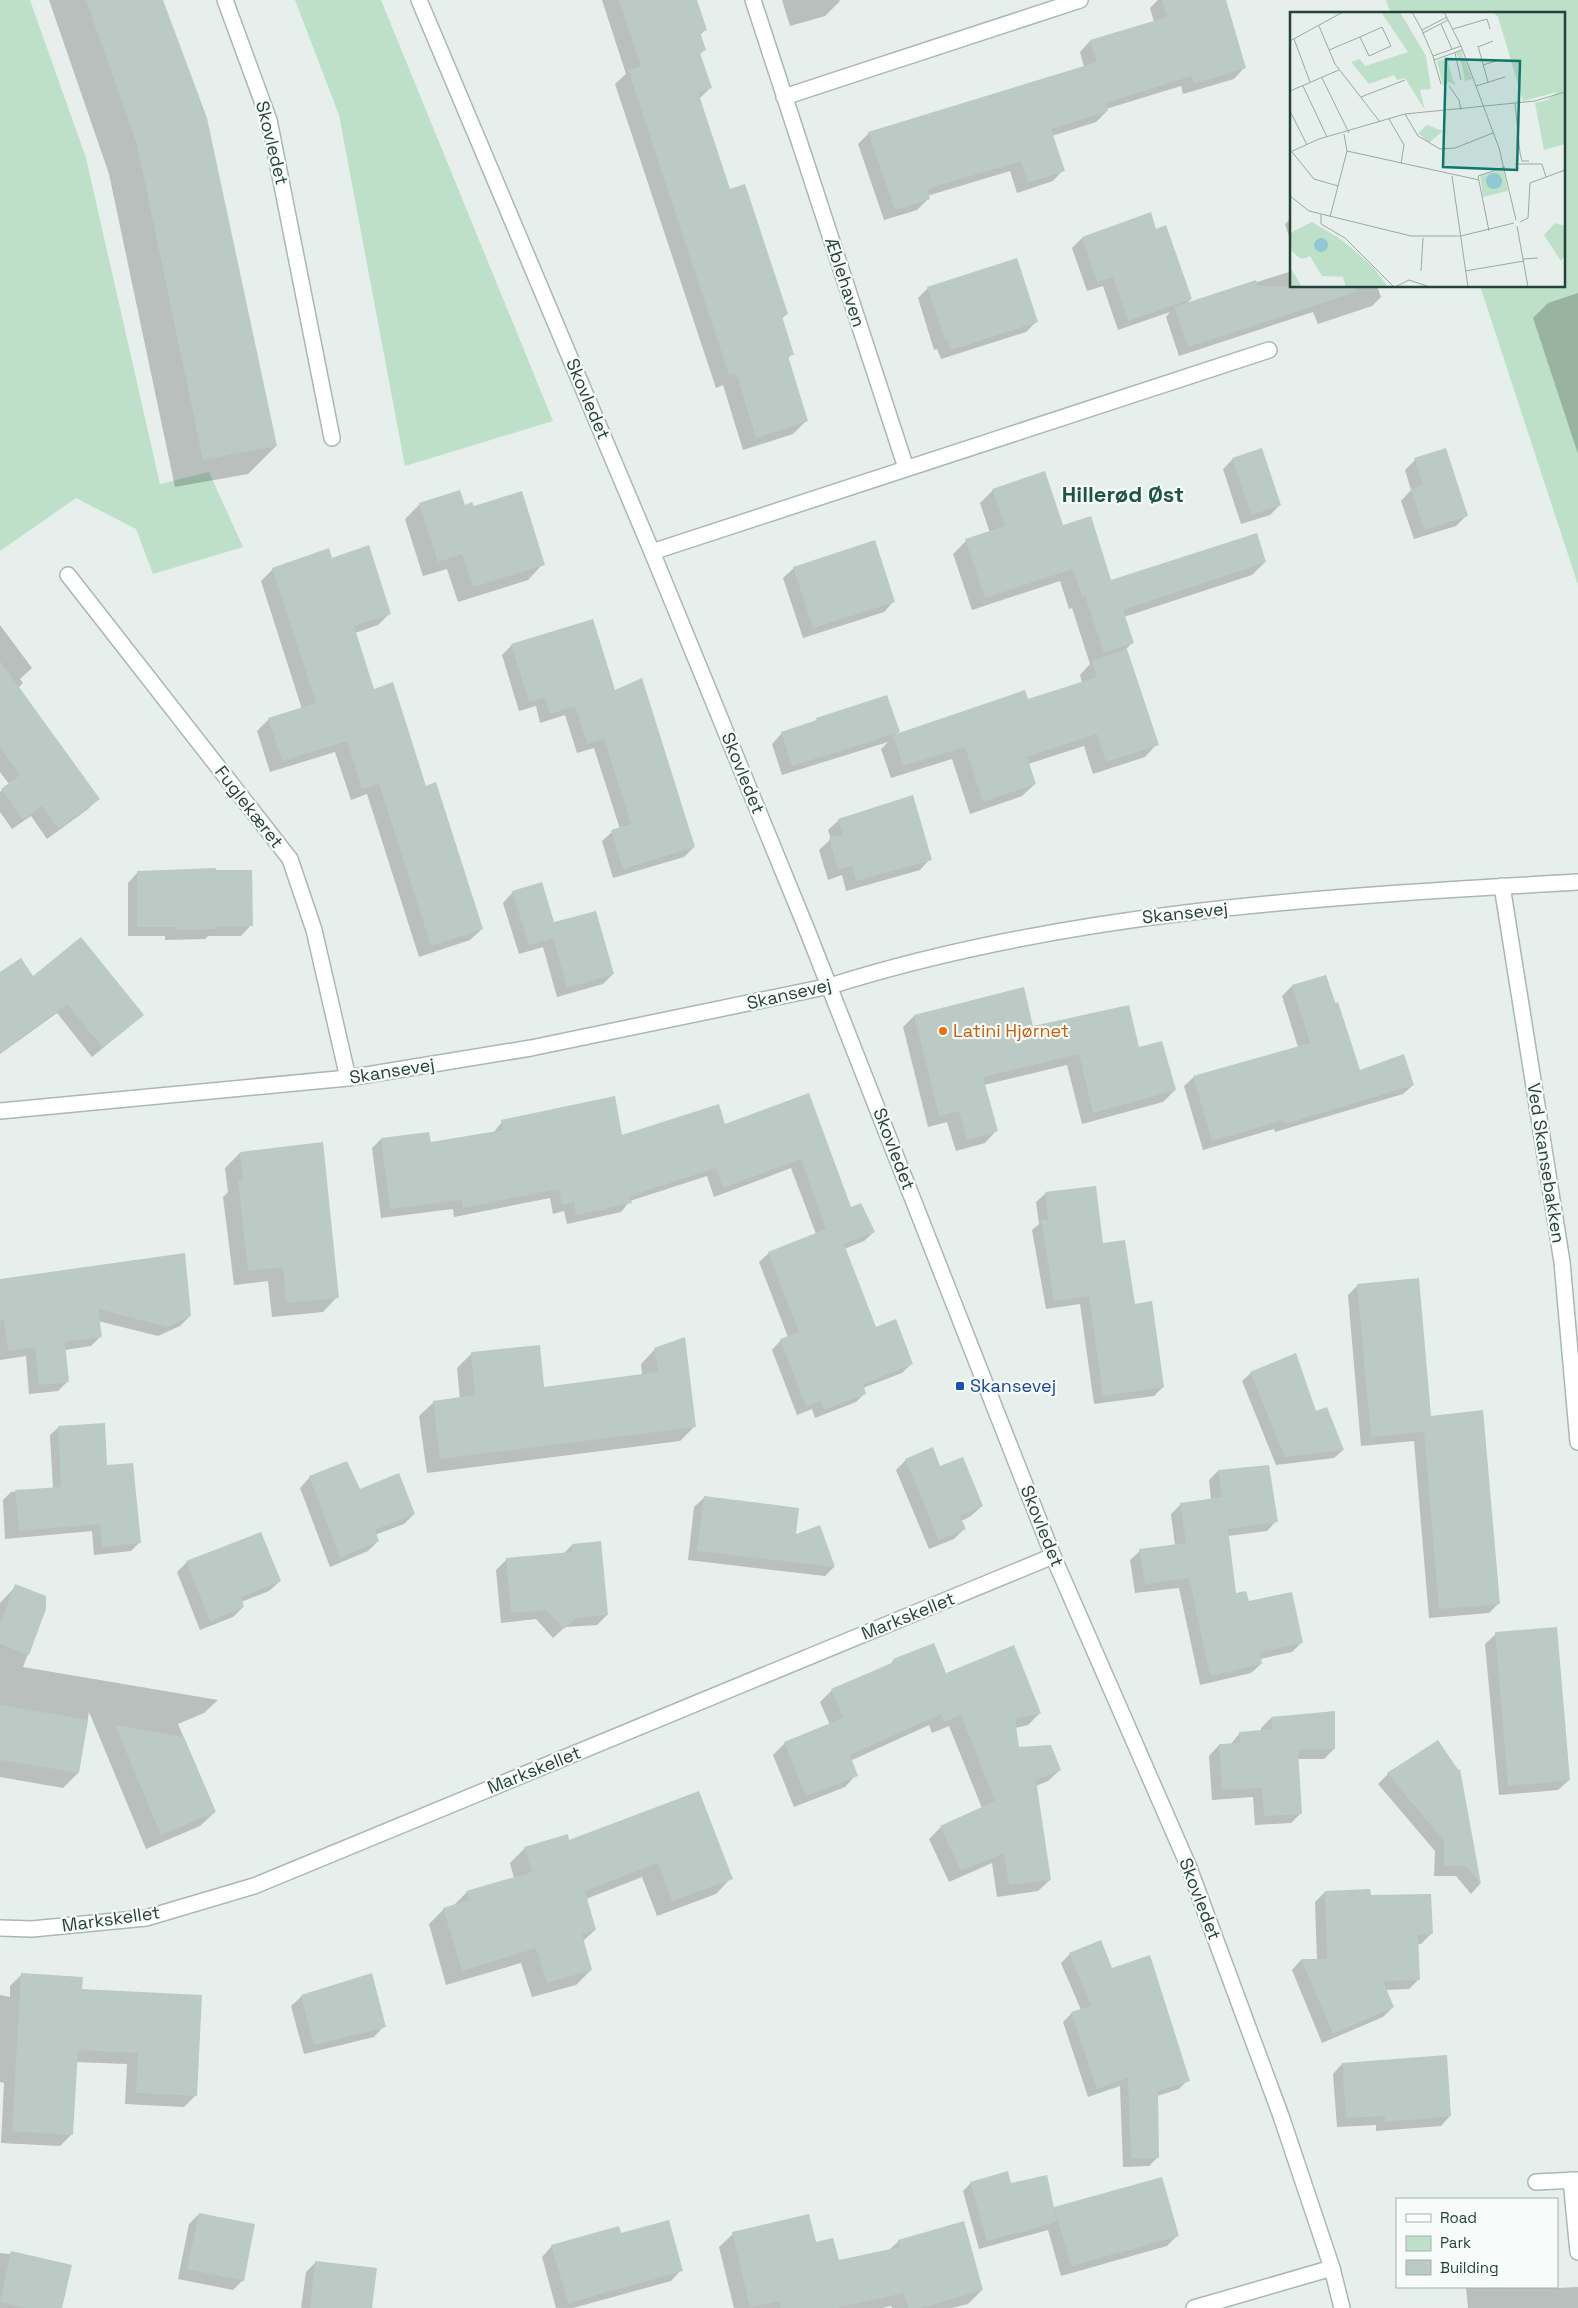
<svg xmlns="http://www.w3.org/2000/svg" width="1578" height="2308" font-family="'Space Grotesk',sans-serif">
  <style>
    .green { fill: #bfe0c8 }
    .shadow { fill: #0003 }
    .building { fill: #bbcac4 }
    .lines { fill: none; stroke-linecap: round; stroke-linejoin: round }
    .minor-casing { stroke: #a8b8b2; stroke-width: 18 }
    .tertiary-casing { stroke: #a8b8b2; stroke-width: 18 }
    .minor { stroke: #fff; stroke-width: 15 }
    .tertiary { stroke: #fff; stroke-width: 15 }
    .food-dot { fill: #e8710a; stroke: #f7fbf9; stroke-width: 2 }
    .transit-dot { fill: #1a4fb4; stroke: #f7fbf9; stroke-width: 2 }
    .labels { text-anchor: middle; stroke-width: 4.5; stroke-linejoin: round; paint-order: stroke }
    .street-label { font-size: 18px; fill: #24423a; stroke: #f7fbf9 }
    .food-label { font-size: 18px; fill: #c56008; stroke: #f7fbf9; text-anchor: start }
    .transit-label { font-size: 18px; fill: #164399; stroke: #f7fbf9; text-anchor: start }
    .district-label { font-size: 22px; font-weight: bold; fill: #1f5548; stroke: #f7fbf9 }
    .inset-road { fill: none; stroke: #98aaa4; stroke-width: 1 }
    .view { fill: #0f766e; fill-opacity: 0.15; stroke: #0f766e; stroke-width: 2.5 }
    .inset-edge { fill: none; stroke: #24423a; stroke-width: 2.5 }
  </style>
  <rect width="100%" height="100%" fill="#e6efeb"/>
  <!-- green -->
  <path class="green" d="M0 0H30L86 158 160 484 209 472 243 547 153 574 136 529 76 498 0 551Z
    M295 0H381L553 421 405 466 339 115Z
    M1386 0H1578V585L1480 286H1564V14H1391Z"/>
  <!-- shadow -->
  <path class="shadow" d="M49 0H162L276 446 248 474 175 487 109 174Z
    M602 0H695L705 30 700 35 704 50 699 55 710 88 699 99 729 190 787 314 781 319 792 354 787 359 806 421 793 434 743 450 723 385 716 388 615 84 626 74Z
    M782 0H839L840 1 825 16 790 26Z
    M1158 0H1224L1244 68 1234 79 1183 94 1181 86 1106 109 1107 111 1096 122 1052 136 1063 170 1053 181 1017 193 1010 171 927 196 928 199 917 210 884 220 858 144 869 133 1084 67 1080 52 1090 41 1154 22 1150 8Z
    M1292 217V246L1285 224Z
    M1156 230 1191 299 1185 305 1292 271V286H1377L1381 297 1372 306 1318 324 1313 312 1179 356 1166 317 1170 312 1118 330 1103 286 1087 291 1072 248 1082 238Z
    M928 288 1036 322 1026 332 941 359 937 349 934 350 918 298Z
    M1578 293V454L1533 318 1548 303Z
    M1233 459 1280 505 1270 515 1241 524 1223 469Z
    M1415 460 1466 516 1456 526 1414 539 1401 501 1411 490 1405 470Z
    M993 490 1062 527 1111 581 1265 562 1252 575 1124 617 1132 643 1126 649 1157 744 1145 757 1093 774 1084 746 1028 764 1035 784 1022 796 970 814 952 759 891 778 881 749 888 742 782 775 772 744 782 733 814 722 817 719 898 732 894 736 1027 701 1082 683 1080 675 1090 664 1072 608 1069 609 1060 581 972 610 953 554 966 541 990 533 980 503Z
    M420 504 464 506 543 564 528 580 458 602 447 569 423 576 405 519Z
    M332 560 390 613 378 625 355 633 373 690 425 787 482 929 470 940 419 957 367 794 351 800 335 752 270 772 257 731 269 719 302 709 261 581 273 569Z
    M794 568 894 601 884 612 803 638 783 578Z
    M0 625 32 668 20 679 23 683 18 688 98 799 88 809 47 839 31 816 12 829 0 812V792L9 784 0 772Z
    M512 645 614 691 694 847 684 857 613 878 602 841 612 832 620 829 594 748 577 753 565 715 540 723 536 706 519 711 502 655Z
    M839 820 930 859 920 870 846 891 842 875 828 880 819 850 831 839 828 830Z
    M138 872 251 925 241 936H208L205 939 165 940V936H128V883Z
    M513 892 553 924 613 974 603 984 557 997 543 947 519 954 503 903Z
    M1326 976 1359 1071 1413 1085 1403 1094 1275 1132 1274 1129 1203 1150 1184 1086 1194 1077 1298 1047 1282 996 1292 986Z
    M33 977 143 1015 92 1057 57 1013 0 1054V988Z
    M914 1016 1138 1048 1175 1090 1163 1102 1082 1124 1067 1065 984 1085 996 1131 985 1143 956 1151 947 1122 928 1127 903 1027Z
    M808 1094 850 1208 874 1232 864 1241 844 1249 875 1329 912 1363 902 1373 863 1388 865 1393 856 1402 815 1418 812 1409 797 1415 772 1350 781 1340 788 1337 759 1262 769 1253 816 1234 791 1168 714 1197 707 1176 630 1201 621 1212 567 1224 564 1211 553 1214 550 1198 454 1217 453 1209 381 1218 372 1148 381 1139 430 1143 493 1133 502 1122 621 1136 724 1126Z
    M240 1153 337 1297 323 1312 272 1317 268 1281 234 1285 223 1197 228 1192 225 1168Z
    M1046 1193 1102 1245 1134 1305 1163 1387 1154 1396 1094 1404 1080 1304 1046 1309 1032 1230 1039 1224 1036 1202Z
    M0 1280 190 1316 180 1326 158 1336 98 1321 101 1336 91 1346 65 1350 68 1381 58 1391 29 1394 26 1356 0 1360Z
    M1358 1285 1430 1417 1499 1603 1489 1613 1429 1618 1414 1441 1361 1446 1348 1295Z
    M539 1347 543 1388 642 1375 641 1364 655 1349 694 1427 680 1441 427 1473 419 1416 434 1402 460 1399 457 1368 471 1354Z
    M1251 1373 1315 1412 1343 1450 1334 1458 1276 1465 1242 1381Z
    M59 1427 106 1467 139 1543 131 1551 94 1555 92 1531 5 1539 3 1500 11 1492 53 1489 50 1435Z
    M906 1460 940 1468 982 1506 971 1516 961 1521 964 1529 954 1539 929 1549 896 1470Z
    M1218 1471 1276 1521 1267 1531 1228 1536 1235 1594 1301 1643 1292 1652 1260 1659 1261 1664 1251 1673 1200 1685 1179 1588 1135 1593 1130 1560 1140 1551 1175 1545 1171 1514 1181 1504 1211 1500 1209 1480Z
    M310 1477 359 1491 414 1514 404 1524 375 1535 378 1541 368 1551 330 1567 300 1488Z
    M704 1498 795 1536 819 1527 834 1567 825 1576 688 1560 694 1507Z
    M572 1545 607 1615 597 1625 565 1627 553 1638 536 1619 501 1623 496 1570 506 1560 563 1554Z
    M187 1562 280 1581 269 1591 241 1602 243 1607 233 1617 200 1630 177 1572Z
    M16 1586 45 1608 23 1667 218 1700 204 1713 178 1724 215 1812 200 1826 146 1849 89 1712 78 1773 63 1788 0 1777V1603Z
    M1496 1634 1569 1780 1558 1790 1499 1795 1485 1644Z
    M894 1660 946 1675 1040 1713 1028 1725 1015 1728 1018 1749 1060 1770 1048 1781 1036 1786 1050 1880 1038 1891 997 1897 992 1863 949 1882 929 1839 941 1827 982 1808 949 1726 932 1733 929 1725 850 1761 856 1775 845 1787 794 1807 773 1755 785 1743 830 1725 820 1702 832 1690 888 1666Z
    M1271 1718 1334 1749 1324 1759H1297L1301 1813 1291 1823 1255 1825 1253 1797 1212 1800 1209 1756 1219 1745H1230L1240 1733 1261 1731V1728Z
    M1438 1742 1459 1771 1480 1884 1471 1894 1456 1876H1434L1435 1851 1378 1784 1388 1774Z
    M569 1841 731 1878 716 1894 657 1916 642 1877 586 1899 595 1930 583 1941 591 1970 576 1985 532 1997 521 1963 446 1985 429 1924 444 1909 452 1907 467 1892 514 1878 510 1863 525 1848Z
    M1325 1892 1369 1896 1431 1934 1421 1944H1417L1419 1979 1409 1989 1385 1990 1393 2007 1383 2017 1322 2043 1292 1970 1301 1960H1317L1315 1902Z
    M1070 1954 1111 1970 1188 2080 1179 2089 1157 2096 1158 2157 1149 2166 1123 2167 1120 2086 1088 2097 1063 2022 1072 2013 1081 2010 1061 1963Z
    M22 1974 81 1990 195 2096 184 2107 125 2104 127 2064 76 2062 72 2134 60 2146 1 2143 4 2083 0 2082V1995L10 1997V1986Z
    M302 1996 384 2026 374 2037 304 2054 291 2006Z
    M1342 2064 1450 2116 1441 2126 1376 2131V2125L1337 2127 1333 2074Z
    M971 2183 1011 2184 1053 2210 1055 2208 1177 2236 1167 2246 1061 2276 1048 2230 979 2249 963 2191Z
    M199 2214 243 2280 233 2290 178 2279 189 2224Z
    M733 2234 815 2243 838 2261 889 2250 899 2241 982 2290 968 2304 952 2308H892L891 2306 882 2308H734L719 2247Z
    M620 2235 681 2270 671 2281 573 2308H556L542 2257 552 2246Z
    M0 2253 9 2254 11 2253 61 2308H0Z
    M316 2262 371 2308H301L306 2272Z
    M1557 2275 1558 2288 1578 2287V2308H1468L1466 2287H1557Z"/>
  <!-- building -->
  <path class="building" d="M86 0H163L207 118 277 446 203 460 137 145Z
    M619 0H697L707 30 700 32 706 50 700 53 712 88 698 92 730 189 745 184 788 314 782 316 794 355 788 356 808 421 756 438 736 373 729 375 628 70 641 66Z
    M1162 0H1226L1246 68 1194 84 1192 76 1105 103 1108 111 1051 129 1065 171 1028 183 1021 161 927 189 930 199 895 210 868 132 1097 62 1090 40 1167 17Z
    M1151 212 1156 229 1166 225 1192 299 1128 321 1113 277 1097 282 1082 237Z
    M1017 258 1038 322 951 350 947 339 945 340 927 287Z
    M1256 280 1258 286H1355L1356 292 1188 347 1174 307Z
    M1262 448 1281 505 1251 515 1232 458Z
    M1446 448 1468 516 1424 530 1411 489 1423 485 1414 458Z
    M1045 471 1063 525 1091 516 1111 580 1257 533 1266 562 1123 610 1134 643 1104 653 1085 596 1082 597 1073 569 985 598 965 539 1005 526 992 489Z
    M460 490 465 505 472 502 474 506 522 491 545 565 473 587 462 554 438 562 419 503Z
    M875 540 895 602 813 628 793 567Z
    M369 545 391 614 354 626 374 689 393 682 426 786 436 782 483 929 431 946 379 784 362 789 347 741 282 761 268 718 316 703 272 568 329 548 332 558Z
    M593 619 615 690 642 678 695 847 623 869 611 830 631 824 604 739 587 744 575 706 550 714 545 697 529 702 511 644Z
    M1127 649 1159 745 1106 762 1097 734 1027 757 1036 784 983 802 965 747 903 766 893 735 1025 690 1028 699 1097 677 1092 661Z
    M0 661 100 799 58 829 42 806 23 820 1 789 20 775 0 748Z
    M887 695 900 732 792 766 781 732 817 720 816 718Z
    M913 795 932 860 856 881 852 866 838 870 829 838 843 835 838 819Z
    M216 868V870H252L253 926H216V929L175 930V927H137V871Z
    M542 882 554 922 596 911 614 974 567 988 553 938 529 945 512 891Z
    M81 937 144 1015 103 1048 67 1004 0 1053V972L21 958 33 976Z
    M1326 975 1335 1003 1338 1002 1360 1070 1404 1054 1414 1085 1285 1124 1284 1120 1212 1141 1193 1076 1310 1043 1292 985Z
    M1024 987 1033 1026 1129 1005 1139 1047 1162 1041 1176 1090 1093 1113 1079 1054 983 1077 998 1131 967 1140 959 1111 939 1116 914 1015Z
    M809 1093 851 1207 861 1203 875 1232 844 1244 876 1327 896 1319 913 1364 863 1384 866 1394 824 1410 821 1401 806 1407 780 1339 799 1332 768 1252 826 1229 801 1159 723 1188 716 1168 630 1196 632 1203 576 1215 574 1202 562 1205 559 1189 463 1208 462 1200 390 1209 381 1138 429 1132 431 1142 503 1130 501 1120 615 1096 622 1135 719 1104 725 1124Z
    M323 1142 339 1298 286 1303 283 1267 248 1271 238 1181 243 1180 240 1152Z
    M1096 1186 1103 1243 1125 1240 1135 1304 1152 1301 1164 1387 1103 1396 1089 1296 1054 1301 1041 1220 1048 1219 1045 1192Z
    M185 1253 191 1316 168 1327 98 1309 102 1337 65 1342 69 1382 39 1385 35 1347 8 1351 4 1320H0V1279Z
    M1419 1278 1431 1416 1483 1410 1500 1604 1439 1609 1424 1432 1371 1437 1357 1284Z
    M685 1337 696 1427 440 1459 433 1401 475 1395 471 1352 540 1345 544 1387 658 1372 654 1348Z
    M1296 1353 1316 1411 1327 1407 1344 1450 1285 1457 1250 1372Z
    M105 1423 107 1465 133 1463 141 1543 102 1547 100 1524 19 1531 15 1490 61 1487 58 1426Z
    M933 1447 940 1466 963 1457 983 1506 960 1516 966 1529 939 1540 905 1459Z
    M347 1461 360 1489 399 1473 415 1514 375 1530 379 1541 340 1558 309 1476Z
    M1269 1465 1278 1522 1228 1529 1236 1593 1246 1591 1249 1601 1292 1592 1303 1643 1260 1652 1262 1664 1210 1676 1189 1578 1145 1584 1139 1549 1186 1543 1180 1503 1222 1497 1218 1470Z
    M704 1496 799 1508 796 1534 820 1525 835 1567 697 1551Z
    M261 1532 281 1581 241 1597 244 1607 210 1621 186 1561Z
    M601 1541 608 1615 576 1618 564 1629 546 1610 511 1613 506 1558 572 1552V1544Z
    M15 1584 46 1596V1609L29 1655 0 1644V1625Z
    M1557 1627 1570 1780 1508 1786 1495 1632Z
    M934 1643 946 1673 1014 1645 1041 1713 1015 1719 1019 1747 1051 1745 1061 1770 1036 1780 1051 1880 1009 1885 1004 1853 961 1871 940 1826 995 1801 961 1715 944 1722 941 1714 850 1755 858 1776 806 1796 784 1742 843 1718 831 1689 894 1662 893 1659Z
    M0 1705 88 1720 79 1773 0 1760Z
    M1335 1711V1749L1298 1750 1302 1814 1264 1816 1262 1788 1222 1790 1219 1744 1240 1743 1239 1732 1272 1729 1271 1717Z
    M115 1725 184 1737 216 1812 161 1835Z
    M1438 1740 1458 1770 1460 1769 1481 1884 1466 1866H1444V1841L1387 1773Z
    M699 1791 733 1879 672 1901 658 1863 585 1891 596 1930 582 1934 592 1970 547 1983 536 1948 462 1971 443 1908 469 1900 466 1891 532 1872 524 1847 568 1834 569 1840Z
    M1370 1889 1371 1895 1431 1894 1433 1934 1418 1935 1420 1980 1383 1981 1394 2007 1333 2034 1301 1959H1327L1325 1891Z
    M1101 1940 1112 1968 1150 1955 1190 2081 1158 2091 1159 2158H1131L1128 2078 1097 2089 1071 2012 1091 2006 1069 1953Z
    M21 1973 83 1977 82 1989 202 1995 197 2096 136 2093 138 2053 78 2050 73 2135 12 2131Z
    M372 1973 386 2027 314 2045 301 1995Z
    M1447 2055 1451 2116 1385 2122V2116L1346 2118 1342 2063Z
    M1008 2171 1011 2183 1047 2175 1057 2222 987 2241 970 2182Z
    M1162 2177 1179 2236 1071 2266 1054 2207Z
    M199 2213 255 2224 244 2281 187 2269Z
    M809 2214 816 2242 833 2238 839 2260 900 2247 898 2240 964 2221 983 2290 921 2308H908L904 2293 836 2308H781L779 2301 750 2308 732 2232Z
    M669 2220 683 2271 568 2303 551 2245 619 2226 621 2233Z
    M11 2251 72 2265 62 2308H25L0 2302Z
    M315 2261 377 2268 372 2308H310Z"/>
  <g class="lines">
    <!-- minor casing -->
    <g class="minor-casing">
      <path id="minor" d="M225 0 269 120 332 438
        M753 0 906 468
        M784 97 1080 0
        M652 552 1269 350
        M68 575 290 859 314 930 348 1078
        M1502 886 1562 1262 1578 1442
        M830 986C1071 910 1327 897 1578 882
        M0 1928 32 1929 146 1918 254 1886 1053 1556
        M1571 2180 1578 2252
        M1536 2182 1578 2180
        M1194 2308 1332 2268"/>
    </g>
    <!-- tertiary casing -->
    <g class="tertiary-casing">
      <path id="tertiary" d="M419 0 652 552 807 930 1053 1556 1188 1865 1281 2116 1332 2268 1342 2308
        M0 1111 348 1078 531 1048 830 986"/>
    </g>
    <!-- minor -->
    <use href="#minor" class="minor"/>
    <!-- tertiary -->
    <use href="#tertiary" class="tertiary"/>
  </g>
  <!-- markers -->
  <circle class="food-dot" cx="943" cy="1031" r="5"/>
  <rect class="transit-dot" x="955" y="1381" width="10" height="10" rx="2.5"/>
  <g class="labels">
    <!-- street labels -->
    <g class="street-label">
      <text transform="translate(272 143) rotate(76)" y="6">Skovledet</text>
      <text transform="translate(845 282) rotate(72)" y="6">Æblehaven</text>
      <text transform="translate(588 399) rotate(67)" y="6">Skovledet</text>
      <text transform="translate(743 773) rotate(68)" y="6">Skovledet</text>
      <text transform="translate(249 807) rotate(52)" y="6">Fuglekæret</text>
      <text transform="translate(1185 913) rotate(-6)" y="6">Skansevej</text>
      <text transform="translate(789 994) rotate(-13)" y="6">Skansevej</text>
      <text transform="translate(392 1071) rotate(-9)" y="6">Skansevej</text>
      <text transform="translate(894 1149) rotate(69)" y="6">Skovledet</text>
      <text transform="translate(1546 1163) rotate(81)" y="6">Ved Skansebakken</text>
      <text transform="translate(1042 1526) rotate(68)" y="6">Skovledet</text>
      <text transform="translate(908 1616) rotate(-22)" y="6">Markskellet</text>
      <text transform="translate(534 1770) rotate(-22)" y="6">Markskellet</text>
      <text transform="translate(1200 1899) rotate(69)" y="6">Skovledet</text>
      <text transform="translate(111 1919) rotate(-8)" y="6">Markskellet</text>
    </g>
    <!-- food labels -->
    <g class="food-label">
      <text x="953" y="1037">Latini Hjørnet</text>
    </g>
    <!-- transit labels -->
    <g class="transit-label">
      <text x="970" y="1392">Skansevej</text>
    </g>
    <!-- district labels -->
    <g class="district-label">
      <text x="1123" y="502">Hillerød Øst</text>
    </g>
  </g>
  <!-- overview -->
  <g transform="translate(1290 12)">
    <rect width="275" height="275" fill="#e6efeb"/>
    <path d="M91 0H110L136 44 141 77 130 78 135 98 115 66 107 68 104 63 79 72 61 50 70 47 75 54 118 40ZM203 0H275V132L254 138 245 91 257 88 267 80 233 89 208 5ZM171 39 182 67 175 69 172 53 166 41ZM157 46 163 69 167 73 159 70 153 74 147 49ZM137 113 153 119 139 131 128 121ZM213 157 218 179 193 185 190 163ZM22 210 52 228 83 255 98 275H56L53 265 32 264 20 244 12 247 7 244 0 237V221ZM265 211 275 214V243L271 249 254 223ZM0 257 2 258 12 275H0Z" fill="#bfe0c8"/>
    <path d="M196 169a8 8 0 1 1 16 0a8 8 0 1 1-16 0ZM24 233a7 7 0 1 1 14 0a7 7 0 1 1-14 0Z" fill="#8ec9d4"/>
    <path class="inset-road" d="M122 0 132 18M154 0 171 34 209 136 226 208M157 5 132 18 133 21 158 8M151 12 162 37M29 14 45 52 90 110M163 17 197 7 200 17M133 21 143 44M4 27 20 70M0 29 53 0M171 34 143 44 144 48 172 38M188 34 198 70M188 35 203 29M39 38 70 25 92 15 101 34 79 44 70 25M165 41 171 68M144 48 151 72M193 53 209 48M32 66 59 121M13 74 37 125M159 74 169 88 171 98M186 74 215 65M0 79 49 58M71 85 115 68M225 91 230 141 232 149H239M0 99 17 133M115 102 128 124 150 137 165 136 203 121M99 107 114 133 111 152M57 139 189 168M0 140 29 127 115 102 245 89 275 80M2 140 24 167 48 174M225 152H252L256 165M162 164 178 275M0 184 19 199 121 224H171L224 211M31 202V212L55 226 104 275M40 205 57 139 54 122M230 210 238 206 240 171 275 158M227 214 238 275M199 219 188 164 215 155M233 247 248 246M131 259 133 226M175 259 234 249M105 275 119 268 140 275"/>
    <path class="view" d="M156 47 230 49 227 158 153 155Z"/>
    <rect width="275" height="275" class="inset-edge"/>
  </g>
  <!-- legend -->
  <rect x="1396" y="2198" width="162" height="90" fill="#f7fbf9" stroke="#a3b1ad"/>
  <rect x="1406" y="2214" width="25" height="8" fill="#ffffff" stroke="#a3b1ad"/>
  <text x="1440" y="2223" font-size="15" fill="#24423a">Road</text>
  <rect x="1406" y="2236" width="25" height="15" fill="#bfe0c8" stroke="#a3b1ad"/>
  <text x="1440" y="2248" font-size="15" fill="#24423a">Park</text>
  <rect x="1406" y="2260" width="25" height="15" fill="#bbcac4" stroke="#a3b1ad"/>
  <text x="1440" y="2273" font-size="15" fill="#24423a">Building</text>
</svg>
